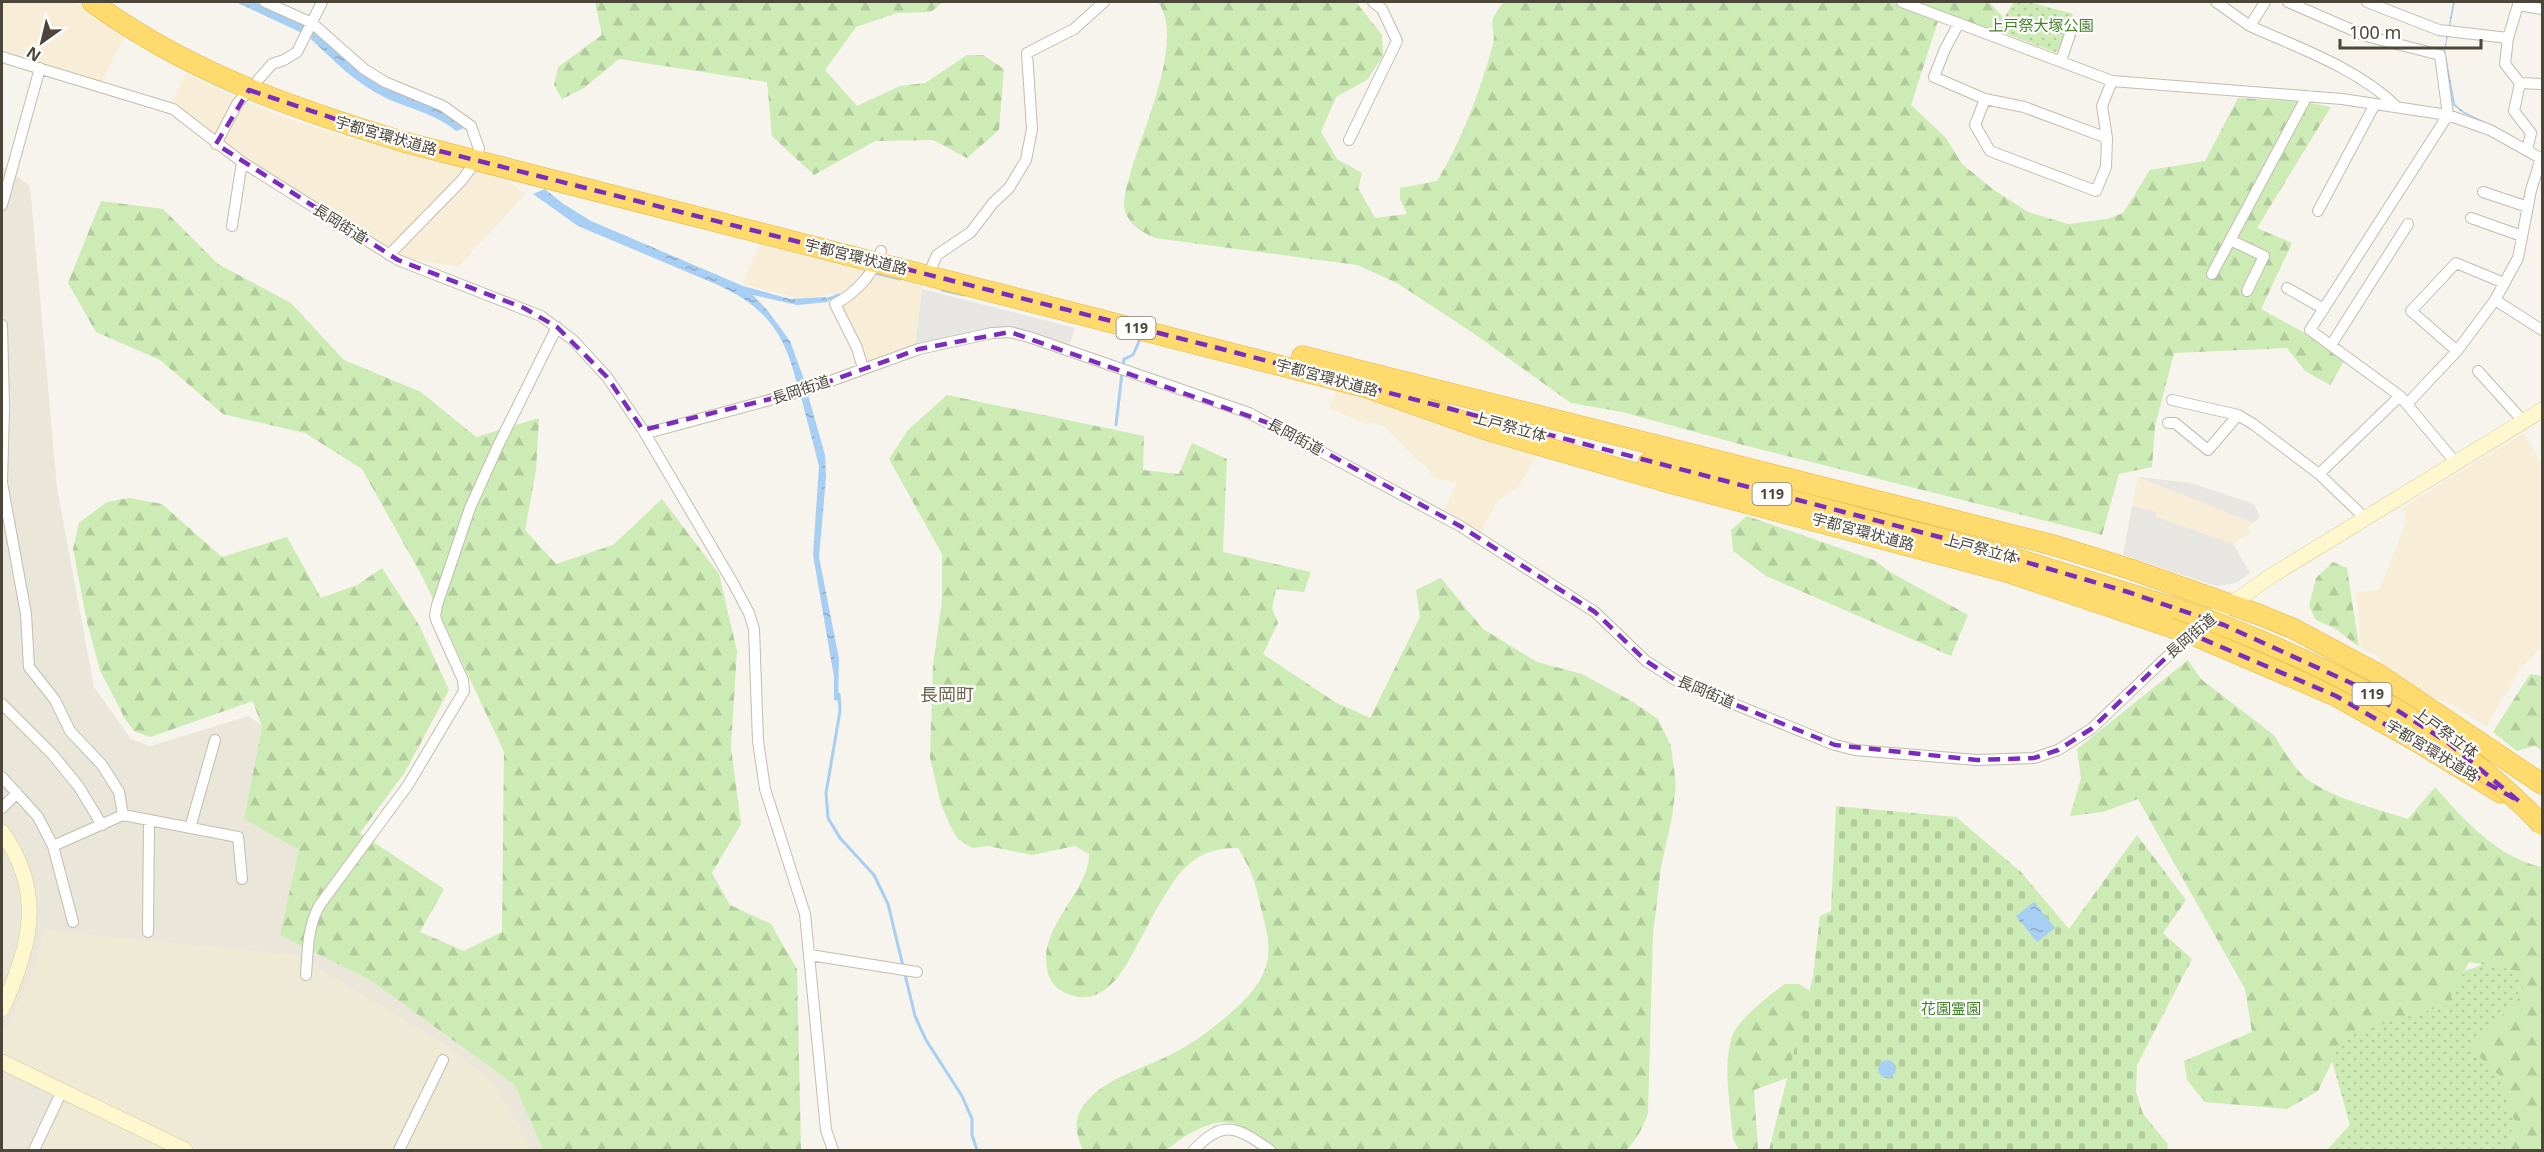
<svg xmlns="http://www.w3.org/2000/svg" width="2544" height="1152" font-family="'Noto Sans','Noto Sans JP',sans-serif">
  <style>
    .residential { fill: #eae6da }
    .commercial { fill: #f8edd7 }
    .education { fill: #efead5 }
    .grass { fill: url(#grass-dots) }
    .forest { fill: url(#forest-firs) }
    .cemetery { fill: url(#cemetery-stones) }
    .parking { fill: #e8e6e3 }
    .water { fill: url(#water-ripples) }
    .lines { fill: none; stroke-linecap: round; stroke-linejoin: round }
    .stream { stroke: #a7cef3; stroke-width: 3 }
    .street-casing { stroke: #c2bdad; stroke-width: 12 }
    .secondary-casing { stroke: #d7cc9b; stroke-width: 16 }
    .highway-casing { stroke: #e3b339; stroke-width: 21 }
    .street { stroke: #fff; stroke-width: 10 }
    .secondary { stroke: #fff7cd; stroke-width: 15 }
    .highway { stroke: #ffdb6e; stroke-width: 20 }
    .highway-bridge-casing { stroke: #e3b339; stroke-width: 21; stroke-linecap: butt }
    .highway-bridge { stroke: #ffdb6e; stroke-width: 20 }
    .marked { fill: none; stroke: #7b2cbf; stroke-width: 4.5; stroke-dasharray: 12 8; stroke-linejoin: round }
    .labels { text-anchor: middle; stroke-width: 4.5; stroke-linejoin: round; paint-order: stroke }
    .shield { fill: #fff; stroke: #817e74; stroke-width: 1.5 }
    .shield-label { font-size: 14px; font-weight: bold; fill: #4b4639 }
    .park-label { font-size: 15px; fill: #428028; stroke: #fff }
    .street-label { font-size: 15px; fill: #4b4639; stroke: #fff }
    .quarter-label { font-size: 18px; fill: #6e654f; stroke: #fff }
  </style>
  <defs>
    <pattern id="grass-dots" width="8" height="8" patternUnits="userSpaceOnUse" patternTransform="scale(1.5)"><rect width="8" height="8" fill="#cdebb4"/><path d="M2 2h.1M6 6h.1" fill="none" stroke="#b2cb9c" stroke-width="1.8" stroke-linecap="round"/></pattern>
    <pattern id="forest-firs" width="22" height="20" patternUnits="userSpaceOnUse" patternTransform="scale(1.5)"><rect width="22" height="20" fill="#cdebb4"/><path d="M5 1l3.5 6h-7zM16 11l3.5 6h-7z" fill="#b2cb9c"/></pattern>
    <pattern id="cemetery-stones" width="16" height="16" patternUnits="userSpaceOnUse" patternTransform="scale(1.5)"><rect width="16" height="16" fill="#cdebb4"/><path d="M2 7V4a2 2 0 0 1 4 0v3zM10 15v-3a2 2 0 0 1 4 0v3z" fill="#b2cb9c"/></pattern>
    <pattern id="water-ripples" width="26" height="14" patternUnits="userSpaceOnUse" patternTransform="scale(1.5)"><rect width="26" height="14" fill="#a7cef3"/><path d="M2 4q2-2 4 0t4 0M15 11q2-2 4 0t4 0" fill="none" stroke="#8aa9c6"/></pattern>
  </defs>
  <rect width="100%" height="100%" fill="#f6f4ec"/>
  <!-- residential -->
  <path class="residential" d="M2 166 30 186 57 488 94 687 131 739 150 746 249 716 262 726 245 819 299 850 281 935 370 980 515 1085 543 1150H2Z"/>
  <!-- commercial -->
  <path class="commercial" d="M2 2H75L124 37 101 85 2 51Z
    M186 74 235 97 215 137 187 112 171 103Z
    M243 101 283 117 372 145 505 179 526 194 458 267 400 257 221 142Z
    M760 244 922 286 915 344 866 362 835 293 802 299 742 284Z
    M1337 389 1366 398 1538 454 1519 487 1498 500 1480 534 1443 513 1457 482 1435 479 1425 465 1419 462 1385 427 1375 423 1367 424 1329 408Z
    M2524 433 2542 465V647L2521 667 2486 727 2453 705 2425 694 2380 664 2377 655 2361 649 2356 593 2380 589 2407 519 2402 508Z
    M2138 477 2190 483 2254 504 2259 518 2248 528 2251 532 2233 544 2250 573 2236 583 2216 586 2123 555Z"/>
  <!-- education -->
  <path class="education" d="M44 930 297 955 450 1047 491 1080 518 1123 530 1150H40L69 1089 2 1054V1039L34 967Z"/>
  <!-- grass -->
  <path class="grass" d="M2014 2H2029L2073 14 2058 51 2055 52 1996 30Z
    M2527 948 2542 1003 2533 1150H2327L2350 1125 2323 1029 2409 992Z"/>
  <!-- forest -->
  <path class="forest" d="M595 2H943L931 12 897 13 856 27 825 70 857 106 900 86 925 83 967 55H983L1004 69 999 130 967 158 933 140 875 141 814 175 772 136 767 82 619 59 584 88 562 99 554 85 558 67 602 35Z
    M1158 2H1356L1382 35 1383 56 1367 80 1336 97 1321 132 1337 159 1362 173 1358 188 1375 218 1407 214 1400 199V188L1437 181C1462 140 1479 94 1492 48 1499 25 1482 28 1504 2H1989L2004 18 1996 30 1938 21 1911 105 1946 138 1962 164 1994 190 2028 212 2068 224 2107 219 2123 213 2150 170 2205 161 2238 98 2304 102 2331 107 2257 228 2292 243 2261 309 2347 356 2330 385 2305 371 2287 348 2174 353 2155 426 2152 467 2119 474 2102 535 1743 445 1622 412 1571 403 1473 333 1397 283 1357 265 1155 238C1142 232 1130 226 1125 211 1122 201 1127 185 1130 175 1141 132 1186 40 1158 2Z
    M101 201 163 209 218 264 291 303 344 360 421 392 476 437 539 418 536 470 525 530 556 564 613 545 662 499 719 574 737 651 731 747 741 824 712 873 730 905 771 924 797 969 801 1150H543L515 1085 370 980 280 935 299 850 244 819 262 727 253 701 150 737 134 731 125 719 100 670 87 622 73 549 79 523 107 502 129 498 162 504 222 557 287 537 321 598 357 585 382 568 419 625 449 690 405 772 360 833 444 889 420 932 464 951 502 932 504 752 422 576 362 469 305 433 223 414 160 360 96 332 68 283Z
    M947 395 1144 436 1143 470 1179 474 1192 443 1227 459 1223 552 1311 572 1304 592 1276 589 1272 608 1278 623 1263 654 1335 702 1370 718 1420 617 1416 590 1441 578 1483 629 1537 662 1582 674 1633 702 1658 719 1671 746 1676 784 1672 817 1661 867 1653 935 1648 1113C1643 1127 1637 1140 1626 1150H1265C1240 1113 1217 1117 1182 1138 1176 1142 1169 1150 1163 1150 1137 1152 1109 1150 1083 1150 1078 1138 1073 1125 1080 1111 1099 1078 1145 1069 1176 1052 1198 1040 1216 1026 1235 1009 1250 996 1266 977 1268 956 1270 943 1266 929 1263 916 1256 886 1254 874 1238 848 1218 847 1199 853 1185 868 1173 879 1156 910 1148 925 1129 959 1107 1018 1060 990 1049 984 1046 969 1046 958 1046 922 1090 887 1089 854L1075 846 1032 855 988 846 972 848 958 839 950 825 941 804 930 758 933 665 942 601V554L889 459 908 430Z
    M1747 516 1874 560 1890 572 1968 615 1951 656 1766 576 1733 551 1731 530Z
    M2333 562 2347 568 2359 647 2336 629 2316 620 2309 606 2316 578Z
    M2188 660 2201 679 2275 736C2280 746 2298 773 2308 780 2338 800 2374 808 2408 819L2435 787C2463 819 2498 858 2542 867V1150H2504L2515 1122 2499 1075 2470 1048 2524 993 2518 971 2469 962 2447 1005 2344 1036 2318 1091 2287 1109 2205 1102 2187 1080 2184 1061 2252 1032 2245 989 2138 799 2103 812 2070 816 2081 778 2077 749Z
    M2530 674 2542 676V751L2535 746 2517 751 2493 732Z
    M1785 984H1799L1810 991 1790 1077 1754 1090 1758 1150H1739L1733 1139C1731 1109 1721 1060 1734 1032 1741 1018 1771 993 1785 984Z"/>
  <!-- cemetery -->
  <path class="cemetery" d="M1836 806 1956 817 2021 872 2069 929 2137 835 2186 900 2163 933 2192 959 2137 1065 2136 1092 2143 1114 2167 1143 2168 1150H1769L1813 977 1820 916 1831 911Z"/>
  <!-- parking -->
  <path class="parking" d="M922 289 1075 328 1070 344 1013 328 987 330 915 344Z
    M2138 477 2190 483 2254 504 2260 517 2253 523Z
    M2132 506 2156 512V517L2233 544 2250 573 2236 583 2216 586 2123 555Z"/>
  <!-- water -->
  <path class="water" d="M236 2H255L306 25 302 33Z
    M2453 2H2455L2445 50 2455 104 2463 111 2519 139 2463 113 2453 105 2444 51Z
    M314 30 368 78 450 115 467 127 456 131C434 113 409 109 384 97 355 83 332 59 310 38Z
    M545 189 562 203 591 221 743 286 790 299 826 297 828 302 797 305 753 295 768 311 790 341 805 382 797 384C785 334 766 307 718 285L578 226 533 194Z
    M808 395 825 455 826 477 819 557 839 659 838 701 834 700V677L813 555 819 466 801 397Z
    M2034 902 2055 928 2037 942 2016 916Z
    M1878 1069a9 9 0 1 1 18 0a9 9 0 1 1-18 0Z"/>
  <g class="lines">
    <!-- stream -->
    <path class="stream" d="M875 273 900 279
      M942 290 964 295
      M826 300 839 295
      M1123 367 1124 359 1133 355 1140 339
      M1116 425 1122 373
      M839 694 840 711 826 793 828 818 840 838 874 875 888 904 915 1016 926 1040 962 1096 972 1119V1135L977 1150"/>
    <!-- street casing -->
    <g class="street-casing">
      <path id="street" d="M265 2 312 23 364 69 385 82 443 106 471 126 479 149
        M1902 2 2112 81 2342 99 2448 115 2490 130 2542 159
        M2216 2 2250 26
        M2265 2 2250 26C2299 48 2357 68 2396 106
        M2288 2 2366 36 2440 55 2448 115 2310 330 2400 396 2456 463
        M2367 2 2439 30 2508 38 2505 64 2520 83 2514 111 2531 133 2527 150
        M1959 23 1945 49 1934 77 1985 99 1975 125 1990 151 2096 191 2106 167 2107 138 2102 106 2112 81
        M2508 38 2518 5 2542 9
        M2 57 173 109 242 162 398 260 541 316 573 340 607 377 643 430 651 432 803 391 919 349 992 333 1010 332 1029 337 1249 413 1460 526 1595 612 1646 661 1677 681 1835 745 1855 750 1977 760 2034 758 2058 750 2091 729 2191 634
        M2061 61 2073 25
        M258 80 272 64 284 60 297 52 322 2
        M2520 83 2542 84
        M1985 99 2024 107 2107 138
        M1349 140 1397 41 1382 9 1373 2
        M216 144 237 104 249 90
        M2483 192 2528 207
        M2 205 40 68
        M2318 211 2375 104
        M2471 218 2522 236
        M232 226 242 162
        M2230 240 2264 256 2247 291
        M389 255 462 180 476 161
        M2212 274 2307 96
        M928 275 937 255 971 232 993 203 1009 188 1026 160 1032 129 1027 53 1074 29 1104 2
        M2287 288 2324 309
        M2495 300 2542 330
        M2 325 4 407 2 483
        M2331 345 2408 224
        M2457 351 2411 311 2456 263 2504 283
        M863 368 857 348 835 304C855 294 875 272 881 251
        M2478 371 2524 422
        M2172 400 2238 415 2253 424 2319 474 2365 518
        M2407 404 2457 351 2495 300 2518 258 2531 190 2541 158
        M2168 423H2175L2208 450 2238 415
        M643 430 733 583 749 613 754 629 758 741 765 789 805 914 826 1130 833 1150
        M2319 474 2400 396
        M2 483 26 614 29 667 55 700 70 731 102 765 119 792 123 815 53 846 38 817 2 777
        M2 704 53 755 79 787 102 825
        M2 808 17 793
        M123 815 238 837 242 879
        M190 828 215 740
        M53 846 73 922
        M148 932 149 820
        M810 955 917 972
        M306 975C308 950 307 929 319 906L408 785 464 691 463 680 437 622 435 616 437 605 470 508 497 448 557 327
        M34 1150 62 1091
        M399 1150 443 1060
        M1194 1150C1224 1118 1238 1128 1270 1150"/>
    </g>
    <!-- secondary casing -->
    <g class="secondary-casing">
      <path id="secondary" d="M2203 624 2271 576 2542 410
        M2 832C45 892 31 946 2 1009
        M2 1062 185 1150"/>
    </g>
    <!-- highway casing -->
    <g class="highway-casing">
      <path id="highway" d="M92 2C188 72 291 108 404 142L1368 388 1490 431 1663 481 2007 572 2191 634 2336 696 2416 741 2501 793
        M1302 356 2053 545 2130 569 2260 615 2294 629 2378 674 2542 784
        M1648 463 2011 557 2175 608"/>
    </g>
    <!-- street -->
    <use href="#street" class="street"/>
    <!-- secondary -->
    <use href="#secondary" class="secondary"/>
    <!-- highway -->
    <use href="#highway" class="highway"/>
    <!-- highway-bridge casing -->
    <g class="highway-bridge-casing">
      <path id="highway-bridge" d="M2175 608C2309 655 2443 720 2542 825"/>
    </g>
    <!-- highway-bridge -->
    <use href="#highway-bridge" class="highway-bridge"/>
  </g>
  <!-- marked area -->
  <path class="marked" d="M249 90 404 142 1218 348 1947 539 2128 592 2224 625 2362 688 2447 742 2520 802 2336 696 2191 634 2091 729 2058 750 2034 758 1977 760 1835 745 1677 681 1646 661 1595 612 1460 526 1277 426 1010 332 919 349 803 391 643 430 607 377 557 327 524 308 398 260 216 144Z"/>
  <g class="labels">
    <!-- shield labels -->
    <g class="shield">
      <rect x="1116.5" y="317" width="39" height="22" rx="4.5"/>
      <rect x="1752.5" y="483" width="39" height="22" rx="4.5"/>
      <rect x="2352.5" y="683" width="39" height="22" rx="4.5"/>
    </g>
    <g class="shield-label">
      <text x="1136" y="333">119</text>
      <text x="1772" y="499">119</text>
      <text x="2372" y="699">119</text>
    </g>
    <!-- park labels -->
    <g class="park-label">
      <text x="2041" y="31">上戸祭大塚公園</text>
      <text x="1951" y="1014">花園霊園</text>
    </g>
    <!-- street labels -->
    <g class="street-label">
      <text transform="translate(386 136) rotate(16)" y="5">宇都宮環状道路</text>
      <text transform="translate(340 224) rotate(32)" y="5">長岡街道</text>
      <text transform="translate(856 257) rotate(14)" y="5">宇都宮環状道路</text>
      <text transform="translate(1327 378) rotate(15)" y="5">宇都宮環状道路</text>
      <text transform="translate(801 390) rotate(-18)" y="5">長岡街道</text>
      <text transform="translate(1510 427) rotate(15)" y="5">上戸祭立体</text>
      <text transform="translate(1295 437) rotate(28)" y="5">長岡街道</text>
      <text transform="translate(1863 532) rotate(15)" y="5">宇都宮環状道路</text>
      <text transform="translate(1981 549) rotate(15)" y="5">上戸祭立体</text>
      <text transform="translate(2191 636) rotate(-40)" y="5">長岡街道</text>
      <text transform="translate(1706 692) rotate(23)" y="5">長岡街道</text>
      <text transform="translate(2446 733) rotate(36)" y="5">上戸祭立体</text>
      <text transform="translate(2432 751) rotate(31)" y="5">宇都宮環状道路</text>
    </g>
    <!-- quarter labels -->
    <g class="quarter-label">
      <text x="947" y="701">長岡町</text>
    </g>
  </g>
  <!-- border -->
  <rect width="2544" height="1152" fill="none" stroke="#4b4639" stroke-width="6"/>
  <!-- north arrow -->
  <g transform="translate(42 42) rotate(214)" stroke="#ffffff" stroke-width="4.5" paint-order="stroke">
  <path d="M0-4.5L10 22L0 15L-10 22Z" fill="#4b4639"/>
  <text y="-9" font-size="16" font-weight="bold" text-anchor="middle" fill="#4b4639">N</text>
  </g>
  <!-- scale -->
  <path d="M2340 39v9h141v-9" fill="none" stroke="#4b4639" stroke-width="3"/>
  <text x="2349" y="39" font-size="18" fill="#4b4639" stroke="#ffffff" stroke-width="4.5" paint-order="stroke">100 m</text>
</svg>
